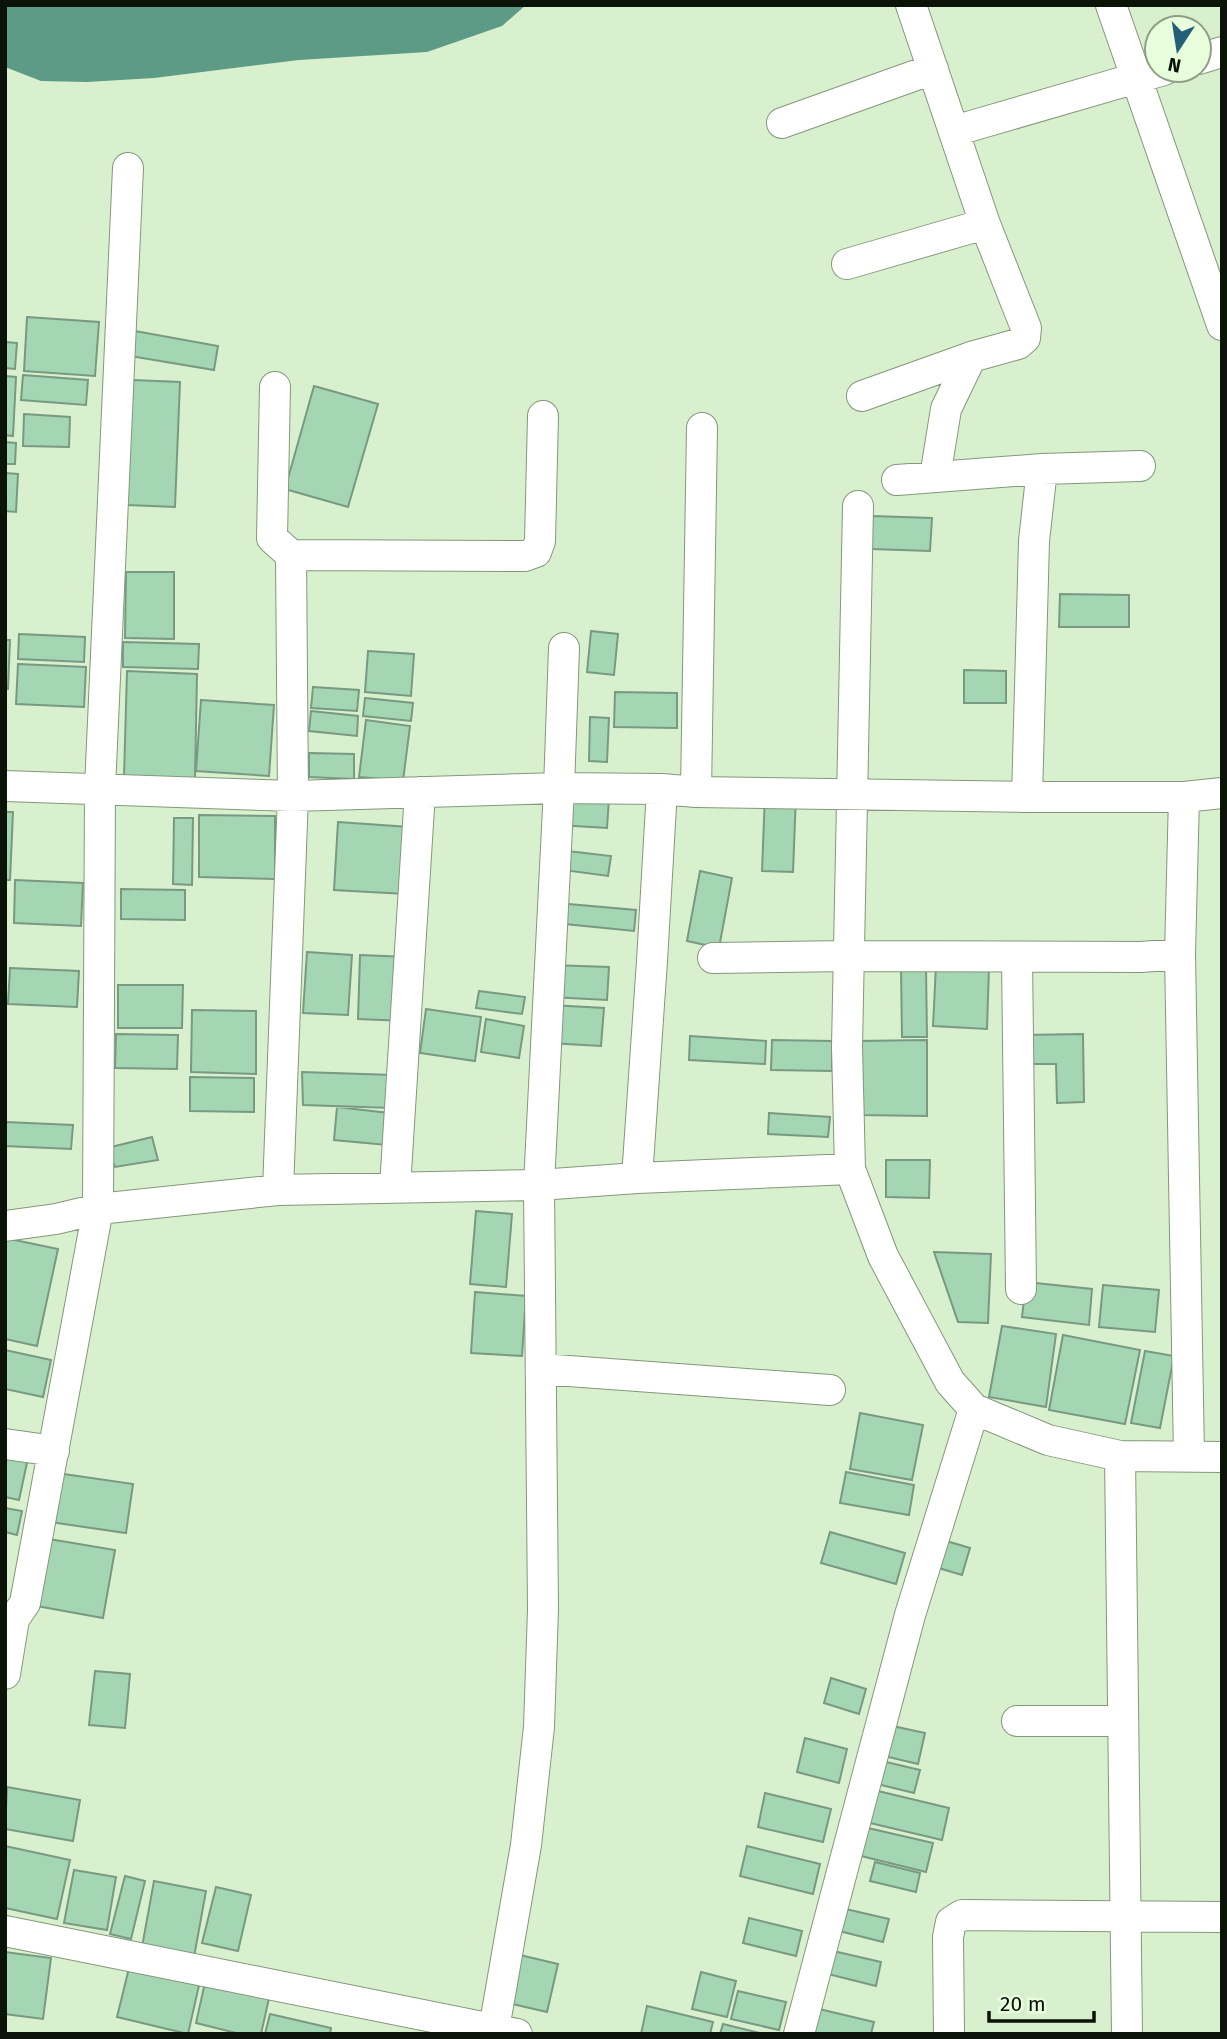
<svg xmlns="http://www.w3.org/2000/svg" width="1227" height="2039" font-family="'Fira Sans',sans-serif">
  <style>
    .water { fill: #5d9b87 }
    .building { fill: #a4d6b3; stroke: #789982; stroke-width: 2 }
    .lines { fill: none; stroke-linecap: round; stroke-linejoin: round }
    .street-casing { stroke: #83987a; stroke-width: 32 }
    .street { stroke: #fff; stroke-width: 30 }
  </style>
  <rect width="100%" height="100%" fill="#d9f0cf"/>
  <!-- water -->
  <path class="water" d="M5 5H526L502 26 427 52 299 60 154 78 87 82 41 81 5 67Z"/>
  <!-- building -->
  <path class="building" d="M27 317 99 322 95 376 24 371Z
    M135 331 218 346 214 370 130 356Z
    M5 342 17 343 15 369 5 368Z
    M23 375 88 380 86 405 21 400Z
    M5 376 16 377 13 436 5 435Z
    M133 380 180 382 175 507 127 505Z
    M314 386 378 404 348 507 285 489Z
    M24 414 70 417 69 447 23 446Z
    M5 442 16 443 15 464H5Z
    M5 473 18 474 16 512 5 511Z
    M872 516 932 518 930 551 871 549Z
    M126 572H174V639L125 638Z
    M1060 594 1129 595V627H1059Z
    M591 631 618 634 614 675 587 672Z
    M19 634 85 637 84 662 18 659Z
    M5 640H10L8 689H5Z
    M123 642 199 644 198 669 123 667Z
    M368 651 414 654 411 696 365 692Z
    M18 664 86 667 84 707 16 704Z
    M964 670 1006 671V703H964Z
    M127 671 197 674 195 779 124 777Z
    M313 687 359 690 357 711 311 708Z
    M615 692 677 693V728L614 727Z
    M365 698 413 703 411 721 363 716Z
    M201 700 274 705 269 776 196 771Z
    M311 711 358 716 357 736 309 731Z
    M590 717 609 718 607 762 589 761Z
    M366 720 410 726 403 781 359 777Z
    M309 753 354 754V779L309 777Z
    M765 794 796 795 793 872 762 871Z
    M560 795 609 798 607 828 558 825Z
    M5 812H13L10 880H5Z
    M199 815 275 816V879L199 877Z
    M174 818H193L192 885 173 884Z
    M338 822 409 827 405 894 334 890Z
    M559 850 611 856 608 876 556 869Z
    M700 871 732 878 719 948 687 941Z
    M15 880 83 883 81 926 14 923Z
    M121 889 185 890V920L121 919Z
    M557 903 636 910 634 931 555 923Z
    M307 952 352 955 348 1015 303 1013Z
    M360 955 407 957 405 1021 358 1019Z
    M551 965 609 967 607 1000 550 997Z
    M936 965 989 967 987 1029 933 1026Z
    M10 968 79 971 77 1007 8 1004Z
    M901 968H926L927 1037H902Z
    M118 985H183L182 1028H118Z
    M479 991 525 997 522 1014 476 1008Z
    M551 1005 604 1008 601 1046 549 1043Z
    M426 1009 481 1017 475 1061 420 1053Z
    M192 1010 256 1011V1074L191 1072Z
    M486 1019 524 1026 519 1058 481 1052Z
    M116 1034 178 1035 177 1069 115 1068Z
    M1083 1034 1084 1102 1057 1103 1056 1064H1022V1035Z
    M690 1036 766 1041 765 1064 689 1060Z
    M772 1040 832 1041V1071L771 1070Z
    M927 1040V1116L859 1115V1041Z
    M302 1072 393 1075 392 1108 303 1105Z
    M190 1077 254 1078V1112L190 1111Z
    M337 1107 389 1113 387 1145 334 1140Z
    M769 1113 830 1117 828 1137 768 1134Z
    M5 1122 73 1125 71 1149 5 1146Z
    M152 1137 158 1160 115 1167 107 1148Z
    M886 1160H930L929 1198 886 1197Z
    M476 1211 512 1214 506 1287 470 1284Z
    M5 1238 58 1249 37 1346 5 1339Z
    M934 1252 991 1254 988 1323 958 1322Z
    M1026 1282 1092 1289 1089 1325 1022 1317Z
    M1103 1285 1159 1290 1155 1332 1099 1327Z
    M475 1292 526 1296 522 1356 471 1353Z
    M1002 1326 1056 1334 1046 1407 989 1397Z
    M1063 1335 1140 1350 1125 1424 1049 1410Z
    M5 1350 51 1360 43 1397 5 1389Z
    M1145 1351 1174 1356 1160 1428 1131 1423Z
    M860 1413 923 1425 912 1480 850 1469Z
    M5 1454 28 1458 19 1500 5 1497Z
    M846 1472 914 1485 909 1515 840 1503Z
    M57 1473 133 1484 126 1533 50 1522Z
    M5 1508 22 1511 17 1535 5 1532Z
    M830 1532 905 1553 896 1584 821 1563Z
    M43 1538 115 1550 103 1618 31 1605Z
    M943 1540 970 1548 962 1575 935 1567Z
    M95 1671 130 1674 125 1728 89 1725Z
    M831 1678 866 1689 859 1714 824 1703Z
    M888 1725 925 1733 918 1764 880 1755Z
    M805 1738 847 1749 839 1783 797 1772Z
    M882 1761 920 1770 914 1793 877 1784Z
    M7 1787 80 1800 73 1841 5 1829Z
    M878 1791 949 1808 942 1840 870 1823Z
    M765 1793 831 1809 823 1842 758 1827Z
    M868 1828 933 1843 926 1872 861 1856Z
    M5 1846 70 1860 57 1919 5 1908Z
    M747 1846 820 1864 813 1894 740 1876Z
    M875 1862 920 1873 916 1892 870 1881Z
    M74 1870 116 1877 107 1930 64 1923Z
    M125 1876 145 1881 131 1939 110 1934Z
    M154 1881 206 1891 194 1957 142 1947Z
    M216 1887 251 1895 238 1951 202 1943Z
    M837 1907 889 1919 883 1942 831 1929Z
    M749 1918 802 1931 796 1956 743 1943Z
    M829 1950 881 1962 876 1986 824 1973Z
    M5 1952 51 1958 43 2019 5 2014Z
    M520 1955 558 1964 547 2012 508 2003Z
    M130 1964 200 1981 188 2034 117 2017Z
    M701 1972 736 1981 727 2017 692 2009Z
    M206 1978 270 1994 261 2034H240L196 2023Z
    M738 1991 786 2002 779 2030 731 2019Z
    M647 2006 713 2022 710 2034H641Z
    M815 2008 874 2022 871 2034H809Z
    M270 2014 331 2028 330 2034H265Z
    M723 2024 764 2034H720Z"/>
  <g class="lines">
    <!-- street casing -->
    <g class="street-casing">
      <path id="street" d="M1111 5 1222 325
        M1199 59 1222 52
        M782 123 933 69
        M954 131 1164 70
        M847 264 985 224
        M275 387 272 538 291 555 525 556 536 552 540 541 543 416
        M862 396 971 357 1018 344 1025 338 1026 328 985 224 911 5
        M935 477 946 409 971 357
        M897 480 1042 469 1140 466
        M858 506 847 1047 850 1169 883 1256 950 1382 974 1409 1048 1440 1120 1456 1222 1457
        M5 786 293 796 559 788 662 789 696 792 1027 797H1184L1222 793
        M696 792 702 428
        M1027 797 1034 541 1042 469
        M1180 954 1184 797
        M1017 957 1021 1289
        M713 958 848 956 1141 957 1180 954 1189 1456
        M637 1178 652 961 662 789
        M395 1187 420 792
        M278 1190 293 796 291 555
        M5 1226 56 1219 98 1209 278 1190 539 1185 637 1178 850 1169
        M541 1369 830 1390
        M5 1444 54 1451
        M1120 1456 1127 2034
        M5 1621 14 1619 25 1603 98 1209 100 788 128 168
        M5 1674 14 1619
        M1017 1721H1123
        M5 1931 517 2034
        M494 2029 526 1845 539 1727 543 1609 539 1185 559 788 564 648
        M799 2034 910 1615 974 1409
        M949 2034 948 1937 951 1922 962 1915 1222 1917"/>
    </g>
    <!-- street -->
    <use href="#street" class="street"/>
  </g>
  <!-- border -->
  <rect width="1227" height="2039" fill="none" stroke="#0b1207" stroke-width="14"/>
  <!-- north arrow -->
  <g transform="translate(1178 49) rotate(192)"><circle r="33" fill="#e7fddc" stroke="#8f9f87" stroke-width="2"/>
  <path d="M0-5L12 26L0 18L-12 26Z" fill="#236077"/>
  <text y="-10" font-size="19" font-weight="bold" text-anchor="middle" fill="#0b1207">N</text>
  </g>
  <!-- scale -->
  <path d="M989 2011v10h105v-10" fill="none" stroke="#0b1207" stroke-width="3.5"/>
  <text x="1000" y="2011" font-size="21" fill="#0b1207" stroke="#e7fddc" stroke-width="5" paint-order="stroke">20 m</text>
</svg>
